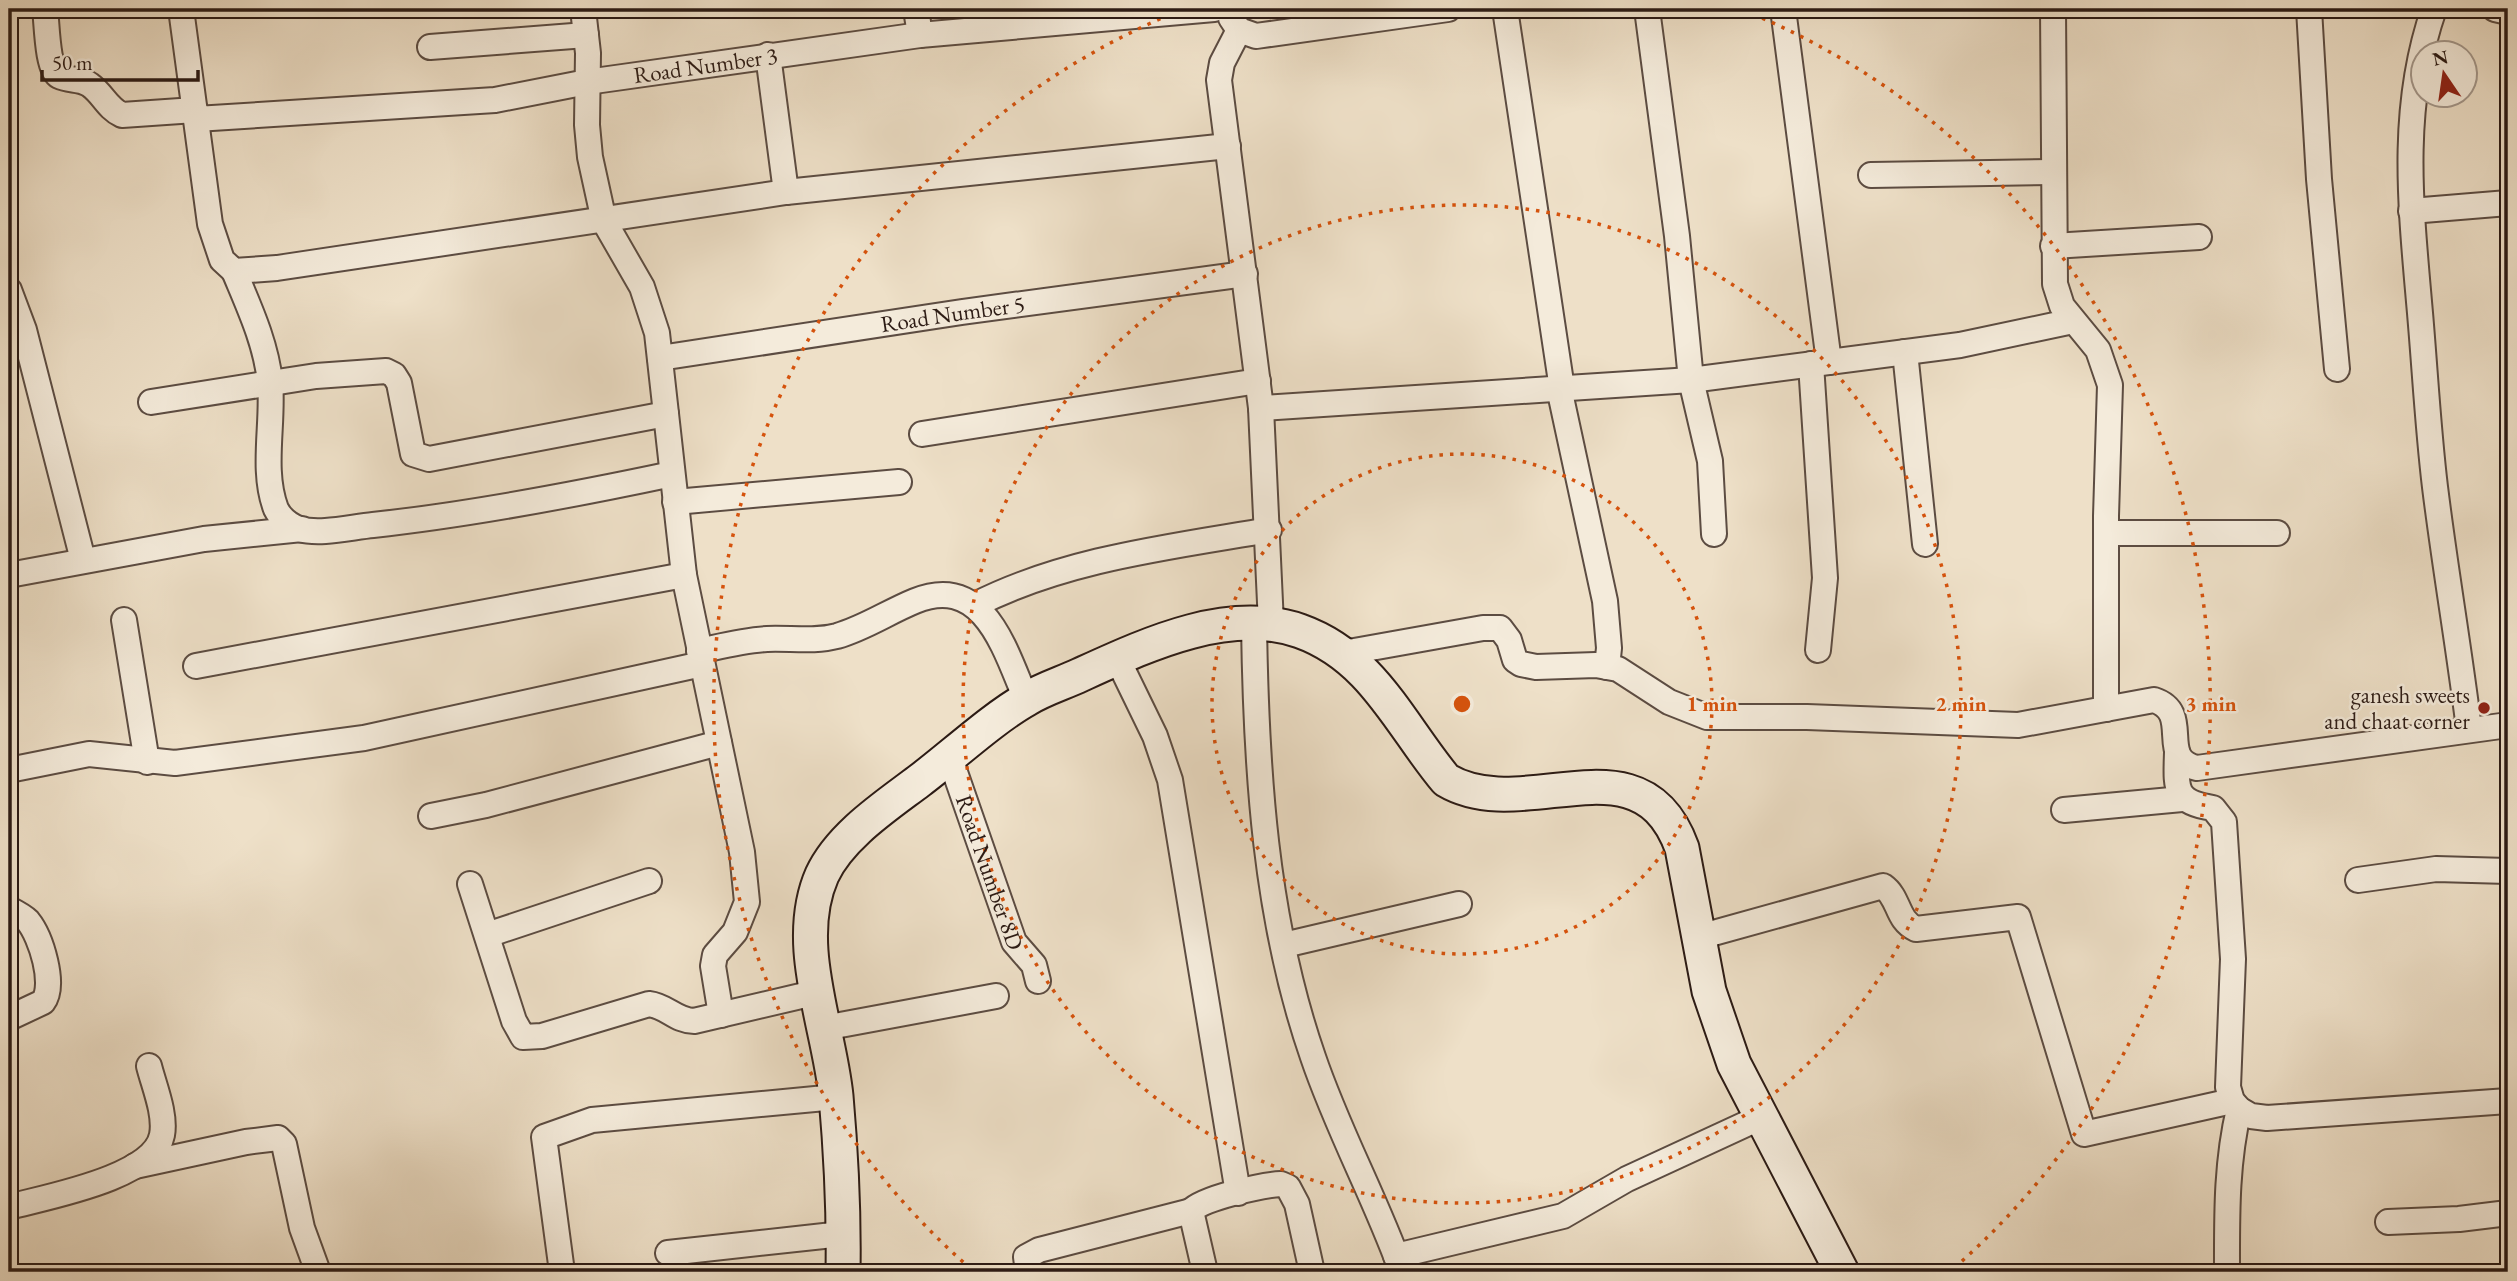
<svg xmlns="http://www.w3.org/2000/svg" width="2517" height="1281" font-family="'EB Garamond',serif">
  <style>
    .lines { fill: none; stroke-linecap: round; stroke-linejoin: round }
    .street-casing { stroke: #5c4c42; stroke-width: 28 }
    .secondary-casing { stroke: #2c1b15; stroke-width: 37 }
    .street { stroke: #f4ebdb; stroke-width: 24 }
    .secondary { stroke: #f4ebdb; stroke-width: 33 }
    .ring { fill: none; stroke: #d5530d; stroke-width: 3.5; stroke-dasharray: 3.5 7 }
    .poi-dot { fill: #8f2418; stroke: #f4ebdb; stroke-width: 2.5 }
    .labels { text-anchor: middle; stroke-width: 5; stroke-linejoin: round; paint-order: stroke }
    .street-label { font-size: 23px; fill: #2c1b15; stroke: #f4ebdb }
    .poi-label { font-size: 23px; fill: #2c1b15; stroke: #f4ebdb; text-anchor: end }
    .centre { fill: #d5530d; stroke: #f4ebdb; stroke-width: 3.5 }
    .ring-label { font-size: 21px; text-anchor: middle; font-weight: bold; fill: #d5530d; stroke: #f4ebdb; stroke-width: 5; stroke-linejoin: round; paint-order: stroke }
  </style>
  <rect width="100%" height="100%" fill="#eee0c8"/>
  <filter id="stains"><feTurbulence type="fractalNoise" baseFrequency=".00286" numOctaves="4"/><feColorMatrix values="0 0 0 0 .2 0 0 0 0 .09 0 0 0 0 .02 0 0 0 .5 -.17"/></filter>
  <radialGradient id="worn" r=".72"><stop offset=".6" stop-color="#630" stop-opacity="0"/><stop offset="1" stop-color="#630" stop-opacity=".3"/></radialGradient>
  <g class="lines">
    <!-- street casing -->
    <g class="street-casing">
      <g id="street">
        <path d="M45 9C47 23 47 70 59 76 69 81 81 78 90 85 103 94 107 108 122 115L195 110"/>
        <path d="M181 9 210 224 222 260 234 271 277 268 786 192 1228 146"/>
        <path d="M583 9 588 53 587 125 590 157 604 221 642 287 657 333 684 575 742 852 747 902 735 932 715 955 713 966 721 1015"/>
        <path d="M916 9 920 35"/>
        <path d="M1505 9 1561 382 1559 388 1605 601 1609 648 1607 667"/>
        <path d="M1647 9 1677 236 1691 380 1710 461 1714 534"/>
        <path d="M1783 9 1829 362"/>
        <path d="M2053 9 2055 284 2062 306 2098 350 2110 385 2106 516V709"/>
        <path d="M2309 9 2319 179 2337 369"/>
        <path d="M2434 9C2399 109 2411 209 2420 313 2425 371 2428 429 2435 487 2445 568 2459 648 2469 729"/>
        <path d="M2495 9 2508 12"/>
        <path d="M1231 18 1239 30 1256 36 1448 9"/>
        <path d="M1239 30 1222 63 1219 80 1261 408 1271 624"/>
        <path d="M430 47 586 35"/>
        <path d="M768 55 786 192"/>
        <path id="s1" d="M196 119 495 100 587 82 920 35 1214 9"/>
        <path d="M1871 175 2053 172"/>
        <path d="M2411 211 2508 203"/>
        <path d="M2053 246 2199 237"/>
        <path d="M234 271C249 307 266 343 270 382 274 422 261 470 276 509 281 519 289 525 299 529 321 535 351 527 373 525 474 514 573 495 672 474"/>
        <path d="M9 290 24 330 83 560"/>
        <path d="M1905 352 1925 544"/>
        <path id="s2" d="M660 358 962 312 1245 274"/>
        <path d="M1811 364 1825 578 1818 650"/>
        <path d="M151 402 316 376 386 371 394 375 399 383 413 454 429 459 666 414"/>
        <path d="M1261 408 1691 380 1960 345 2073 321"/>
        <path d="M922 434 1258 381"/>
        <path d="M675 502 899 482"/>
        <path d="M2107 533H2277"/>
        <path d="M9 575 204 539 302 529"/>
        <path d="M975 605C1065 559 1170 547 1269 530"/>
        <path d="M124 620 147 762"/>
        <path d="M1254 624C1256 769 1265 919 1313 1057 1338 1131 1376 1199 1402 1272"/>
        <path d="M699 651C722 646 744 640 767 639 791 638 814 642 837 636 865 628 888 612 915 601 984 573 1005 650 1026 699"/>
        <path d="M1343 653 1483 628H1500L1509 640 1515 660 1521 664 1536 667 1596 665 1618 669 1669 702 1707 717H1807L2018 725 2154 700C2194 713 2156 759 2197 768L2508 725"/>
        <path d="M1117 658 1155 736 1170 780 1238 1193"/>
        <path d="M196 666 684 575"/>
        <path d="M2177 752C2176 788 2173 802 2213 808L2224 822 2233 959 2228 1087 2232 1101 2239 1109 2251 1116 2267 1118 2508 1101"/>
        <path id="s3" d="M950 758 1014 942 1034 965 1038 981"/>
        <path d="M9 770 89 754 175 763 364 738 702 664"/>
        <path d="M2064 810 2182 799"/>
        <path d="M431 816 486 805 719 743"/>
        <path d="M2358 880 2436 869 2508 871"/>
        <path d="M470 884 514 1021 523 1037 542 1036 649 1004C667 1006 676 1021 694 1021L818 992"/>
        <path d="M9 909C15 912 23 916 28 921 41 937 56 985 43 1002L9 1018"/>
        <path d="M487 935 649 881"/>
        <path d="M1699 937 1883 886C1900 898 1896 920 1916 929L2018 917 2084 1134 2232 1101"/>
        <path d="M1284 945 1459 904"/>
        <path d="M824 1028 996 996"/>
        <path d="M135 1166 246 1142 278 1138 284 1144 302 1228 318 1272"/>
        <path d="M9 1207C45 1197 154 1178 162 1135 166 1114 154 1086 149 1066"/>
        <path d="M2388 1222 2459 1219 2508 1213"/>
        <path d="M668 1253 842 1234"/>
        <path d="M1396 1256 1563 1216 1627 1179 1759 1118"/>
        <path d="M562 1272 544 1137 592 1120 836 1097"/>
        <path d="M1028 1272 1026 1257 1039 1250 1191 1211"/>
        <path d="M1205 1272 1191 1211C1203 1198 1262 1185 1281 1184L1288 1187 1297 1204 1312 1272"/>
        <path d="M2227 1272C2227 1217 2226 1164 2239 1109"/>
      </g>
    </g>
    <!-- secondary casing -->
    <g class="secondary-casing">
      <path id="secondary" d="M843 1272C844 1214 841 1153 836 1096 829 1026 792 943 822 875 840 836 886 806 919 781 951 757 993 718 1027 699 1043 689 1063 683 1080 675 1146 645 1228 606 1300 631 1373 657 1400 725 1446 780 1525 827 1640 732 1682 848L1709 991 1734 1064 1842 1272"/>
    </g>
    <!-- street -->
    <use href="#street" class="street"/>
    <!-- secondary -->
    <use href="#secondary" class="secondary"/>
  </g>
  <!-- distance rings -->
  <g class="ring">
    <circle cx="1462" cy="704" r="250"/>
    <circle cx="1462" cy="704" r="499"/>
    <path d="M971 1269A749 749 0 0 1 1181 10M1743 10A749 749 0 0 1 1953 1269"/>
  </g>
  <!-- markers -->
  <circle class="poi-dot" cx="2484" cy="708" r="7"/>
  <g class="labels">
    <!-- street labels -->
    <g class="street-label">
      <text dy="8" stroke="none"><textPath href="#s1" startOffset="513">Road Number 3</textPath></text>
      <text dy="8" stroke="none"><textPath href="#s2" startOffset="296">Road Number 5</textPath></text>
      <text dy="8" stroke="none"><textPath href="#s3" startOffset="121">Road Number 8D</textPath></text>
    </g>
    <!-- poi labels -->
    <g class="poi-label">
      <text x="2470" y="703">ganesh sweets<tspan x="2470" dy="26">and chaat corner</tspan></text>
    </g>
  </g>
  <circle cx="1462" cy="704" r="10" class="centre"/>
  <g class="ring-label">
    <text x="1712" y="711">1 min</text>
    <text x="1961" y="711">2 min</text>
    <text x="2211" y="711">3 min</text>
  </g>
  <!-- margin -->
  <rect width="2517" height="1281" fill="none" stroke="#eee0c8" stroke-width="35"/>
  <rect x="10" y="10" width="2496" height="1260" fill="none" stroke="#2c1b15" stroke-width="3.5"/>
  <rect x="18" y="18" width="2482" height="1246" fill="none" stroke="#2c1b15" stroke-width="2"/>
  <!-- north arrow -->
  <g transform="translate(2444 74) rotate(347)"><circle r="33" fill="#f4ebdb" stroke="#a4988c" stroke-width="2"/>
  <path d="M0-5L12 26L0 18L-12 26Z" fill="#8f2418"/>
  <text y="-10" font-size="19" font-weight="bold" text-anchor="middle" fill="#2c1b15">N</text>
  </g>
  <!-- scale -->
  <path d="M42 70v10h156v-10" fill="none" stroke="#2c1b15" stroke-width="3.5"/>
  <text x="52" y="70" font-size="21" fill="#2c1b15" stroke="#f4ebdb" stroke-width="5" paint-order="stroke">50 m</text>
  <rect width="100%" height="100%" filter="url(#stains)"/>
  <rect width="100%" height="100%" fill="url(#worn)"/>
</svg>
